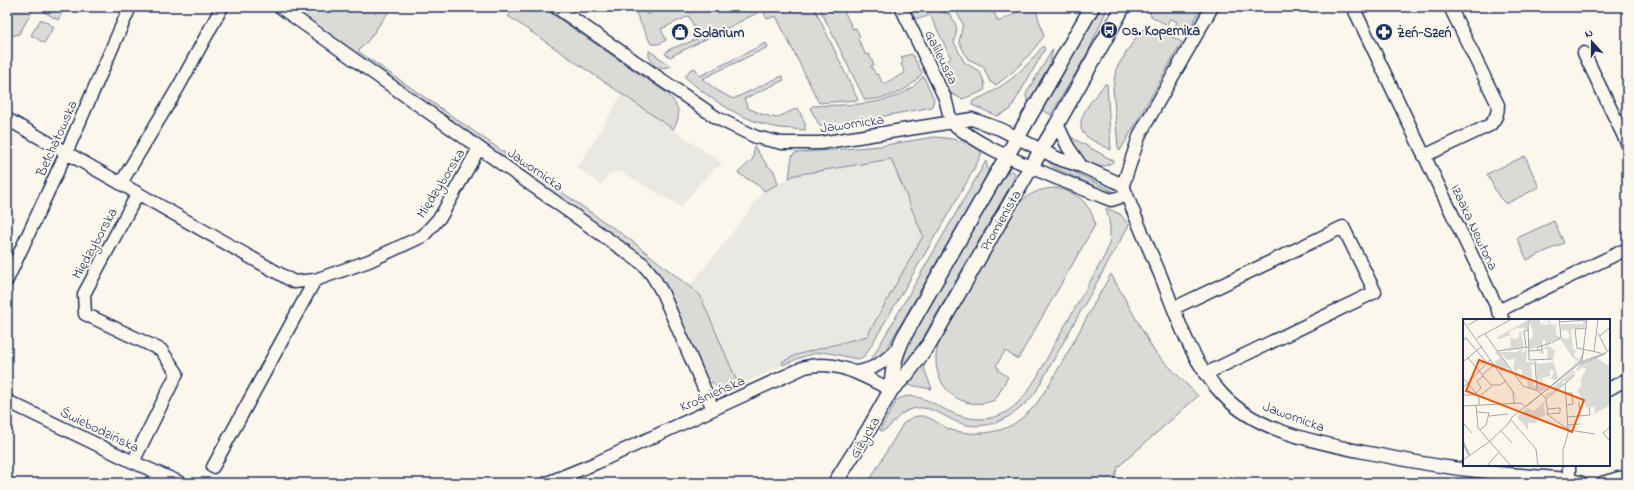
<svg xmlns="http://www.w3.org/2000/svg" width="1634" height="490" font-family="'Indie Flower',sans-serif">
  <style>
    .built { fill: #eae8e2 }
    .green { fill: #dadad7; stroke: #7a849a }
    .lines { fill: none; stroke-linecap: round; stroke-linejoin: round }
    .minor-casing { stroke: #1b2f5e; stroke-width: 15 }
    .tertiary-casing { stroke: #1b2f5e; stroke-width: 17 }
    .minor { stroke: #fbf7ec; stroke-width: 12 }
    .tertiary { stroke: #fbf7ec; stroke-width: 14 }
    .labels { text-anchor: middle; stroke-width: 4; stroke-linejoin: round; paint-order: stroke }
    .poi-label { font-size: 14px; font-weight: bold; fill: #1b2f5e; stroke: #fbf7ec; text-anchor: start }
    .street-label { font-size: 14px; fill: #1b2f5e; stroke: #fbf7ec }
    .inset-river { fill: none; stroke: #afb3bb; stroke-width: 2 }
    .inset-road { fill: none; stroke: #a1a7b3; stroke-width: 1 }
    .view { fill: #e8590c; fill-opacity: 0.15; stroke: #e8590c; stroke-width: 2 }
    .inset-edge { fill: none; stroke: #1b2f5e; stroke-width: 2 }
  </style>
  <rect width="100%" height="100%" fill="#fbf7ec"/>
  <filter id="ink" filterUnits="userSpaceOnUse"><feTurbulence type="fractalNoise" baseFrequency=".025" numOctaves="2"/><feDisplacementMap in="SourceGraphic" scale="8" xChannelSelector="R" yChannelSelector="G"/><feConvolveMatrix kernelMatrix="1 2 1 2 8 2 1 2 1" color-interpolation-filters="sRGB"/></filter>
  <g filter="url(#ink)">
    <!-- built -->
    <path class="built" d="M622 94 722 163 699 184 681 207 620 171 609 174 601 185 575 166 581 162Z
      M891 159 923 236 867 336 782 363 783 365 739 386 701 295 690 286 747 214 762 192 795 175Z"/>
    <!-- green -->
    <path class="green" d="M7 7 34 8 19 34 8 37H7Z
      M47 7H65L58 20 44 12Z
      M291 7H392L367 42 358 51 632 241 700 295 739 386C728 391 720 392 712 382L709 383 668 291 658 274 632 248Z
      M518 7H542L668 94C678 107 683 113 673 129L508 16Z
      M633 7H643L647 15 662 7H814L858 100 819 103 776 16 767 19 763 10 670 57 665 54 668 50 683 44H685L699 38 689 16 661 29 666 40 659 44H651Z
      M819 7H846L847 9 844 11 853 29 856 28 860 37 858 39 866 55 869 54 874 65 871 66 876 75 878 74 883 84 905 73 901 64 903 62 901 57 912 54 922 73C908 92 888 99 865 100Z
      M920 7H936L938 11 951 15 957 28 954 42 964 62 980 72 985 84 984 91 962 99 948 92 939 75 943 64 951 58 930 15C921 19 915 21 908 12Z
      M954 7H988L991 13 994 12 998 22 1020 11 1019 7H1035L1044 36C1028 57 1017 70 996 85L990 82 983 66 968 59 959 42 963 24Z
      M1101 7H1108L1088 52 1051 115 1042 110Z
      M1148 7H1202L1186 35 1174 29 1177 22 1170 18 1167 25 1151 16Z
      M41 19 54 27 44 43 31 35Z
      M1147 28 1156 29 1182 42 1120 151 1118 147 1113 88 1116 69 1140 31Z
      M766 43 768 47 702 79 718 91 733 99 782 76 784 80 744 99 748 108 761 114 776 118 798 108 805 123V130C797 129 788 129 780 128 744 122 711 100 685 77L690 70 695 68 700 76Z
      M1043 46 1045 49 1010 110 997 116 972 105 973 101C1002 89 1024 71 1043 46Z
      M1053 49 1049 67 1030 102H1028L1026 96 1027 92Z
      M649 51 651 52 671 66 664 68 655 66 649 57Z
      M923 76 934 99 932 107 821 128 810 108 813 106C848 104 901 108 923 76Z
      M1105 84H1107L1111 150C1103 145 1091 141 1084 134 1072 120 1097 94 1105 84Z
      M1069 136 1114 161C1096 177 1074 153 1069 136Z
      M934 137C949 138 970 140 982 153L968 180 868 351 863 357 859 359C848 358 838 354 828 353 813 351 797 359 783 365L782 362 796 355 867 336 923 236 891 159 795 175 789 178 792 156 795 153 879 146Z
      M754 146 767 165 774 171 778 184 764 191 762 188 738 173 753 159Z
      M1525 156 1539 187 1506 204 1499 197 1487 174Z
      M986 161 988 171 985 179 884 353 868 365Z
      M1049 161H1051L1113 191H1105L1053 167 1049 163Z
      M1012 170 1015 173 1013 181 912 357 900 373 896 370 908 343 1005 175Z
      M1054 188C1076 191 1091 203 1095 225L1018 359 1005 351 996 366 999 368 998 370 1008 377 995 400C956 415 926 379 939 342L1017 206C1027 194 1039 189 1054 188Z
      M1106 208 1120 214 1129 225 1035 393C1017 416 987 434 957 422 945 417 931 406 917 408 894 412 897 425 882 431L880 430 897 400C913 389 934 404 948 411 969 421 993 423 1012 408 1032 392 1043 365 1055 343 1072 313 1089 284 1105 255 1112 239 1111 225 1106 208Z
      M1554 221 1564 243 1527 260 1517 238Z
      M1111 274 1154 351 1198 396 1118 467 1113 483H868L903 424C924 404 937 427 955 431 974 435 995 434 1012 425 1018 422 1033 409 1037 403 1065 362 1086 316 1111 274Z
      M923 358 925 371 932 389 909 385Z"/>
    <g class="lines">
      <!-- minor casing -->
      <g class="minor-casing">
        <path id="minor" d="M280 7 643 264 652 275 662 292 713 409
          M556 7 717 118 756 137 782 143H820L972 119 1000 129 1059 159 1081 166 1123 185
          M901 7 945 98 951 122
          M1212 7 1140 134 1123 185C1134 215 1147 244 1160 274 1177 316 1190 360 1222 394 1256 431 1312 441 1359 451 1396 458 1432 466 1469 470 1502 474 1536 476 1569 479L1582 483
          M1353 7 1503 320
          M1584 53 1627 143
          M7 119 294 282 315 280 369 261 423 236 441 216 479 148
          M951 122C977 144 1010 158 1042 172 1065 182 1088 191 1111 200L1127 195
          M1057 124 1068 147 1081 166
          M1424 156 1490 125C1496 118 1498 114 1498 105L1450 7
          M121 183 179 86 222 7
          M7 280 66 153 130 7
          M1174 308 1343 227 1375 292 1205 374
          M1498 311 1627 249
          M857 372C875 369 885 361 897 349
          M1609 389 1627 379
          M7 401 133 462 181 483
          M133 462 177 373 161 350 85 314 84 294 138 193
          M1569 465V479
          M213 467 315 280
          M150 483 169 478
          M547 483 596 463 805 367C836 359 864 376 891 390
          M1602 483 1619 478 1627 477"/>
      </g>
      <!-- tertiary casing -->
      <g class="tertiary-casing">
        <path id="tertiary" d="M891 390C893 364 895 352 908 329L1092 7
          M835 483 869 429 891 390 906 375 930 343 1031 167 1057 124 1123 7"/>
      </g>
      <!-- minor -->
      <use href="#minor" class="minor"/>
      <!-- tertiary -->
      <use href="#tertiary" class="tertiary"/>
    </g>
  </g>
  <!-- icons -->
  <defs>
    <g id="bus-disc" transform="scale(0.9)"><circle r="9.5" fill="#1b2f5e" stroke="#fbf7ec"/><path d="M-5-6H5V4H4V6H2V4H-2V6H-4V4H-5ZM-3.5-4V0h7V-4ZM-3.5 1.2v1.5H-2V1.2ZM2 1.2v1.5H3.5V1.2Z" fill="#fff"/></g>
    <g id="shop-disc" transform="scale(0.9)"><circle r="9.5" fill="#1b2f5e" stroke="#fbf7ec"/><path d="M-5-2.5h2.3a2.7 3.5 0 0 1 5.4 0H5L5.5 6h-11ZM-1.5-2.5h3a1.5 2.3 0 0 0-3 0Z" fill="#fff"/></g>
    <g id="pharmacy-disc" transform="scale(0.9)"><circle r="9.5" fill="#1b2f5e" stroke="#fbf7ec"/><path d="M-2-6h4v4h4v4h-4v4h-4v-4h-4v-4h4Z" fill="#fff"/></g>
  </defs>
  <g fill-rule="evenodd">
    <use href="#bus-disc" x="1109" y="30"/>
    <use href="#shop-disc" x="680" y="32"/>
    <use href="#pharmacy-disc" x="1384" y="32"/>
  </g>
  <g class="labels">
    <!-- poi labels -->
    <g class="poi-label">
      <text x="1122" y="35">Os. Kopernika</text>
      <text x="693" y="37">Solarium</text>
      <text x="1397" y="37">Żeń-Szeń</text>
    </g>
    <!-- street labels -->
    <g class="street-label">
      <text transform="translate(942 57) rotate(64)" y="5">Galileusza</text>
      <text transform="translate(852 123) rotate(-8)" y="5">Jawornicka</text>
      <text transform="translate(56 138) rotate(-66)" y="5">Bełchatowska</text>
      <text transform="translate(536 169) rotate(35)" y="5">Jawornicka</text>
      <text transform="translate(440 183) rotate(-58)" y="5">Międzyborska</text>
      <text transform="translate(1000 220) rotate(-60)" y="5">Promienista</text>
      <text transform="translate(1475 227) rotate(65)" y="5">Izaaka Newtona</text>
      <text transform="translate(94 243) rotate(-61)" y="5">Międzyborska</text>
      <text transform="translate(712 393) rotate(-24)" y="5">Krośnieńska</text>
      <text transform="translate(1294 416) rotate(20)" y="5">Jawornicka</text>
      <text transform="translate(100 429) rotate(26)" y="5">Świebodzińska</text>
      <text transform="translate(864 437) rotate(-59)" y="5">Giżycka</text>
    </g>
  </g>
  <!-- overview -->
  <g transform="translate(1463 319)">
    <rect width="147" height="147" fill="#fbf7ec"/>
    <path d="M63 0H67L64 2 65 10 54 9 47 12 48 19 52 20 56 18V13L60 12 58 14 61 28 35 31 48 28 47 16 37 20 33 19 63 2ZM70 0H77L78 7 82 1 80 6 88 5 85 3V1L89 0 86 1 89 6 96 5H93V16L97 18 85 26 82 27V21L77 22V27L66 31V22L67 19 69 20 70 13 66 2ZM120 2H123L122 8 108 10 110 30 113 31 111 37 116 40 109 48 114 41 109 38 98 21 93 22 97 18 105 20 107 17 104 11 98 12V5H120ZM20 26 31 43 37 39 32 33 34 32 48 52 44 49 38 53 53 76 54 84 50 72ZM86 27 92 32 90 41 95 59 89 64 92 61 88 60 91 52 87 50V57L79 59V66H82V70L77 73 74 70V64H77V60L75 58 76 63 74 64 73 42 75 45 90 43 89 40H84L85 30H80L81 35 76 34 80 29ZM64 29 63 43H71V46H68L70 67H73V71L65 69 64 60 56 61 60 60H56V56L59 57V51L54 49V57L50 49 52 40 44 41 36 33H55L56 30H59V35ZM134 39 147 48V86L131 95 132 88 124 89 114 71 119 66 117 62 123 50 120 48 114 52 113 50 120 44ZM111 51 112 54H109L101 60 110 54 111 56 103 63 101 61 99 66 82 79 81 76 90 72V68ZM82 82 83 83 80 86 83 96 76 99 72 104H65V111L54 98 64 89 71 92Z" fill="#dadad7"/>
    <path class="inset-river" d="M0 123 6 136"/>
    <path class="inset-road" d="M69 0 65 3 66 41 89 40M0 2 50 73 51 85M96 3 124 1M5 6 16 0M124 9 112 10 114 29 138 34M135 14 144 32M22 15 60 67 75 72 83 80M137 17 147 8M14 19 49 0M0 21 3 19 24 44M89 24 98 18 96 0M63 28 61 12 65 11M74 31 75 28 88 24M35 32 65 28M66 32 79 31 78 22M131 33 135 0M5 39 28 66H37L43 62M72 42 74 72M119 42 124 0M0 43 19 27M116 44 121 32M19 56 32 45M112 56 83 80 85 96 106 111 132 115M0 59 16 77V86M102 64 105 110M0 69 28 40M13 74 18 69 14 62 20 57M103 74H109L110 85 104 86M0 76H13M18 76 29 67M116 83 117 97M13 86 15 109 48 147M0 87 58 84 63 88M64 87 115 44 142 34M84 90 97 89V94L84 95M14 93 26 94 23 106 17 111M26 97 45 95M104 98 127 96 126 89M48 101 73 130 75 147M0 104 9 114M105 106 117 105M147 108 140 114 147 122M38 112 49 124M0 141 26 123 45 105 49 98 115 46 140 36 147 30M24 147 36 133M100 147V131L106 111"/>
    <path class="view" d="M16 41 121 81 109 113 3 72Z"/>
    <rect width="147" height="147" class="inset-edge"/>
  </g>
  <!-- margin -->
  <rect width="1634" height="490" fill="none" stroke="#fbf7ec" stroke-width="24"/>
  <rect x="12" y="12" width="1610" height="466" fill="none" stroke="#1b2f5e" stroke-width="1.5" filter="url(#ink)"/>
  <!-- north arrow -->
  <g transform="translate(1592 42) rotate(339)" stroke="#fbf7ec" stroke-width="3" paint-order="stroke">
  <path d="M0-3L7 15L0 10L-7 15Z" fill="#1b2f5e"/>
  <text y="-6" font-size="11" font-weight="bold" text-anchor="middle" fill="#1b2f5e">N</text>
  </g>
</svg>
